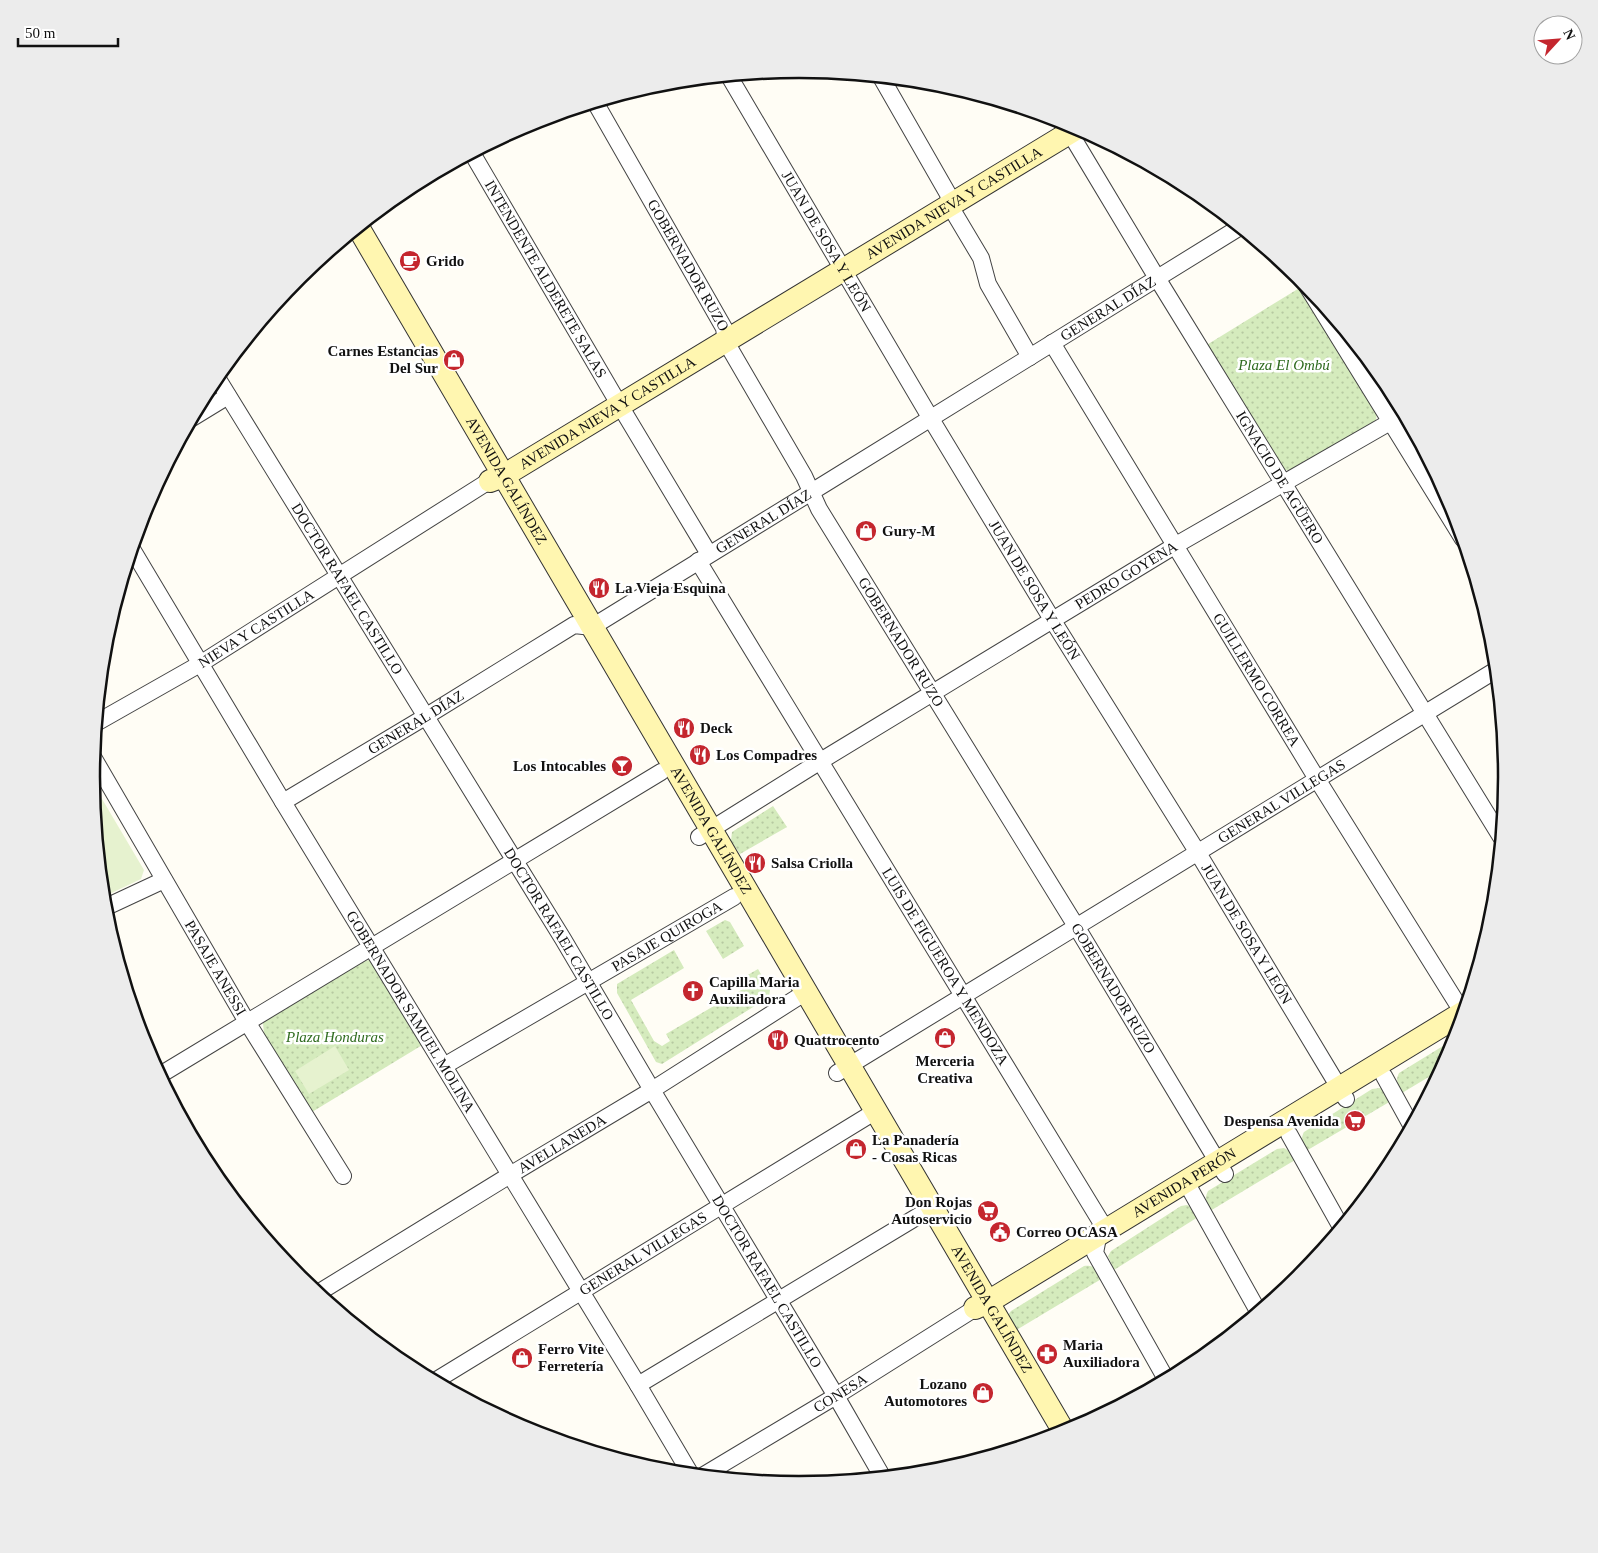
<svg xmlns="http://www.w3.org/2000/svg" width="1598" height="1553" font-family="'Times New Roman',serif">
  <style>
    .green { fill: url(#green-dots) }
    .pitch { fill: #e6f2cf }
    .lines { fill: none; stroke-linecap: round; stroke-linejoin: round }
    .street-casing { stroke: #444; stroke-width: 18 }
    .secondary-casing { stroke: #333; stroke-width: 24 }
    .street { stroke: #fff; stroke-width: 16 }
    .secondary { stroke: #fff6b0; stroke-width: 22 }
    .labels { text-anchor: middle; stroke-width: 5; stroke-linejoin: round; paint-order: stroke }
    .street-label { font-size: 15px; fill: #111; stroke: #fff }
    .poi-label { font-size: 15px; font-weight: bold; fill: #111; stroke: #fff; text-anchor: start }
    .park-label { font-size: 15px; font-style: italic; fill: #2f6b1f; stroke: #fff }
    .rim { fill: none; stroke: #111; stroke-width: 2.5 }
  </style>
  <defs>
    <pattern id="green-dots" width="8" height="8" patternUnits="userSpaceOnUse" patternTransform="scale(1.25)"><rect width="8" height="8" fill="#d5ebbd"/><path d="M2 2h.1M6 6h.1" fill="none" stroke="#b6c8a1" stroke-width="1.8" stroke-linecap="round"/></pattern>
  </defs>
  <rect width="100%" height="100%" fill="#fffdf5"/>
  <!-- green -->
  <path class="green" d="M1301 287 1377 411 1376 420 1372 424 1292 471 1285 470 1281 466 1205 346Z
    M773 806 787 827 740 854 731 841 732 832Z
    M725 920 730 922 744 946 723 959 706 931Z
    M674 950 684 968 631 1000 654 1041 662 1046 670 1041 666 1034 743 989 739 980 758 969 770 990 769 997 662 1064 656 1062 617 993V984Z
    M369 960 376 964 424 1044 312 1112 264 1034 263 1023 268 1017 358 963Z
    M1456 1038 1453 1048 1442 1069 1402 1093C1398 1085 1395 1081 1399 1073Z
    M1380 1088 1387 1092 1391 1101 1306 1151C1302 1144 1300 1140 1304 1132L1372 1089Z
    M1284 1148 1291 1152 1295 1160 1210 1211C1206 1204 1204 1199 1208 1191L1277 1149Z
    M1187 1205 1194 1209 1198 1217 1114 1270 1108 1256 1111 1251 1181 1206Z
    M1084 1266C1094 1265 1098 1269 1103 1278L1013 1332 1007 1316 1011 1311Z"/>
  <!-- pitch -->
  <path class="pitch" d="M92 782 144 870 141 879 103 897Z
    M335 1046 349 1070 309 1094 295 1071Z"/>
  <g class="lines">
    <!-- street casing -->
    <g class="street-casing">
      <g id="street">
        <path id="s1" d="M729 76 931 419 1053 621 1198 853 1346 1099"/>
        <path d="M881 77 948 194 950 206 981 258 988 284 1030 357"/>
        <path id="s2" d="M595 102 724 328 726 342 804 476 819 509 1076 926 1225 1174"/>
        <path id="s3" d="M1059 119 1070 133 1157 278 1501 837"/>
        <path id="s4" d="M472 153 613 394 709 554"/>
        <path d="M1307 286 1463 539"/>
        <path id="s5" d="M1052 343 1317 779 1463 1013"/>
        <path id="s6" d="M216 376 563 939 652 1090 836 1396 882 1476"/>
        <path d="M192 418 228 396"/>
        <path id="s7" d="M132 549 283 802 638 1385 690 1473"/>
        <path id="s8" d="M698 561C831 782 968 1001 1101 1222L1095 1253 1166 1379"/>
        <path id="s9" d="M96 723 200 664 489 481"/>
        <path id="s10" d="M93 757 247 1022 343 1176"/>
        <path id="s11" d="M283 802 425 717 574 625 592 627 826 483 1240 227"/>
        <path id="s12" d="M699 837 819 762 1176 545 1404 414"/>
        <path d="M104 908 164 880"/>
        <path id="s13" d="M444 1066 734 897"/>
        <path id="s14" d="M837 1073 1496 670"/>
        <path d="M160 1075 661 772"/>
        <path d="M1384 1076 1411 1125"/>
        <path d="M1289 1134 1341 1227"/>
        <path d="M1186 1182 1258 1311"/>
        <path id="s15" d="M318 1293 510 1175 652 1090 806 992"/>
        <path id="s16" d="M435 1381 876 1111"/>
        <path d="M638 1385 920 1215"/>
        <path id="s17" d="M704 1475 836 1396 974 1309"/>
      </g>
    </g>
    <!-- secondary casing -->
    <g class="secondary-casing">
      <g id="secondary">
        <path id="s18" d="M358 227 1064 1432"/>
        <path id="s19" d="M490 481 503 476 1079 127"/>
        <path id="s20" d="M975 1308 988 1302 1464 1012"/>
      </g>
    </g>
    <!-- street -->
    <use href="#street" class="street"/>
    <!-- secondary -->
    <use href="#secondary" class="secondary"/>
  </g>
  <!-- icons -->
  <defs>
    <g id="cafe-disc" transform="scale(1.125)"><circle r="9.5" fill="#c4262e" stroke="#fff"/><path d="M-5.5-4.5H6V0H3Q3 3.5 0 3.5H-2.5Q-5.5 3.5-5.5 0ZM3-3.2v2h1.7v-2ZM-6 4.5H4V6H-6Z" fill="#fff"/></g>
    <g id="shop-disc" transform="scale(1.125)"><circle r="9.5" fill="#c4262e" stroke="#fff"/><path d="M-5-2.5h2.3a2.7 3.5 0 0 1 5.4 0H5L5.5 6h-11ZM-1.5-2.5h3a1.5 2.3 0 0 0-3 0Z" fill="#fff"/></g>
    <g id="restaurant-disc" transform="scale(1.125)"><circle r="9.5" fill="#c4262e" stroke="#fff"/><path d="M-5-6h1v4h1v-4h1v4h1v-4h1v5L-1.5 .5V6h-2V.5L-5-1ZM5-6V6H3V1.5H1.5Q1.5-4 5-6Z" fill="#fff"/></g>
    <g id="bar-disc" transform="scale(1.125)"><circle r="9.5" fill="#c4262e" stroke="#fff"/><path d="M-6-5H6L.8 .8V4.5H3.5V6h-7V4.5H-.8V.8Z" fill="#fff"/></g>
    <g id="church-disc" transform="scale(1.125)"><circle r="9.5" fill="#c4262e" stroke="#fff"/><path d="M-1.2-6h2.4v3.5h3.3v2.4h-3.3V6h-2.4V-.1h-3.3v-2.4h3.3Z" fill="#fff"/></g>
    <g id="supermarket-disc" transform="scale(1.125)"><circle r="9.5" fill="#c4262e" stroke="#fff"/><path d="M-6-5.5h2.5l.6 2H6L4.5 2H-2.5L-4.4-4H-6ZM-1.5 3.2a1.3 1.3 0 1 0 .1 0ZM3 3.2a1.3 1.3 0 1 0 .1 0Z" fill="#fff"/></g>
    <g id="civic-disc" transform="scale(1.125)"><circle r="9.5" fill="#c4262e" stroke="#fff"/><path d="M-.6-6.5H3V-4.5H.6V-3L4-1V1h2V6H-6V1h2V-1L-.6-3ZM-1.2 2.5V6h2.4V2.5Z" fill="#fff"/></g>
    <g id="pharmacy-disc" transform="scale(1.125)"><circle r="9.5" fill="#c4262e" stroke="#fff"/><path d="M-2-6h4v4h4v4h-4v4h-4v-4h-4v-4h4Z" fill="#fff"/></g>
  </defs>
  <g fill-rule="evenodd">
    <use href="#cafe-disc" x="410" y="261"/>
    <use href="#shop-disc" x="454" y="360"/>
    <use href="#shop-disc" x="866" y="531"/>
    <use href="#restaurant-disc" x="599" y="588"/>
    <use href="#restaurant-disc" x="684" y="728"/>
    <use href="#restaurant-disc" x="700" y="755"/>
    <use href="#bar-disc" x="622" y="766"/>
    <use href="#restaurant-disc" x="755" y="863"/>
    <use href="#church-disc" x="693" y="991"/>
    <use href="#shop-disc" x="945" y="1038"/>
    <use href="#restaurant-disc" x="778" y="1040"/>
    <use href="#supermarket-disc" x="1355" y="1121"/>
    <use href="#shop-disc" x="856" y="1149"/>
    <use href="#supermarket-disc" x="988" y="1211"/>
    <use href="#civic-disc" x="1000" y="1232"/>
    <use href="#pharmacy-disc" x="1047" y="1354"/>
    <use href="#shop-disc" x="522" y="1358"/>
    <use href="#shop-disc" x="983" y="1393"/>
  </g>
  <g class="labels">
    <!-- street labels -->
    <g class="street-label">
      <text dy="5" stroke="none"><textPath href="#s19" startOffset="541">AVENIDA NIEVA Y CASTILLA</textPath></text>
      <text dy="5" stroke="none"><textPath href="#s1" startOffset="192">JUAN DE SOSA Y LEÓN</textPath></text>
      <text dy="5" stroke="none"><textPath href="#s2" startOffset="188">GOBERNADOR RUZO</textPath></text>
      <text dy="5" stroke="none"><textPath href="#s4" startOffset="146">INTENDENTE ALDERETE SALAS</textPath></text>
      <text dy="5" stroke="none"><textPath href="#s11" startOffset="965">GENERAL DÍAZ</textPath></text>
      <text dy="5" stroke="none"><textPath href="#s19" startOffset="136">AVENIDA NIEVA Y CASTILLA</textPath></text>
      <text dy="5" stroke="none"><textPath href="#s3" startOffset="421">IGNACIO DE AGÜERO</textPath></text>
      <text dy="5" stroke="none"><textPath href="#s18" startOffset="294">AVENIDA GALÍNDEZ</textPath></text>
      <text dy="5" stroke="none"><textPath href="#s11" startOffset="560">GENERAL DÍAZ</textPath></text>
      <text dy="5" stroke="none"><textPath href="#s12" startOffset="501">PEDRO GOYENA</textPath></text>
      <text dy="5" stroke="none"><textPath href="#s6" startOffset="250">DOCTOR RAFAEL CASTILLO</textPath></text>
      <text dy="5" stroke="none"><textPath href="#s1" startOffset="598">JUAN DE SOSA Y LEÓN</textPath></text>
      <text dy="5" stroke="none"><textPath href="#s9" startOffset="186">NIEVA Y CASTILLA</textPath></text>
      <text dy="5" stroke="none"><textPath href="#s2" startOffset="622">GOBERNADOR RUZO</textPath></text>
      <text dy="5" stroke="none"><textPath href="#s5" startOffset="394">GUILLERMO CORREA</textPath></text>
      <text dy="5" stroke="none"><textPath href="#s11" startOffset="155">GENERAL DÍAZ</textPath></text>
      <text dy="5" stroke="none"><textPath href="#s14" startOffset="521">GENERAL VILLEGAS</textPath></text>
      <text dy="5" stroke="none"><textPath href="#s18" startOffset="699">AVENIDA GALÍNDEZ</textPath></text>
      <text dy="5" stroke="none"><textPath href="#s6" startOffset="655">DOCTOR RAFAEL CASTILLO</textPath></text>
      <text dy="5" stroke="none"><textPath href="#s1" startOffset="1002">JUAN DE SOSA Y LEÓN</textPath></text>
      <text dy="5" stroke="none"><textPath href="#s13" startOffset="258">PASAJE QUIROGA</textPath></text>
      <text dy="5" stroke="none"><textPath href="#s8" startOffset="475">LUIS DE FIGUEROA Y MENDOZA</textPath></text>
      <text dy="5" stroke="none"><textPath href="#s10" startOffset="244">PASAJE ANESSI</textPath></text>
      <text dy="5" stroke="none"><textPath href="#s2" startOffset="1028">GOBERNADOR RUZO</textPath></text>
      <text dy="5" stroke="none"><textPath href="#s7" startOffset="540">GOBERNADOR SAMUEL MOLINA</textPath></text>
      <text dy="5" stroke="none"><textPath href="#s15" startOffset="286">AVELLANEDA</textPath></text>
      <text dy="5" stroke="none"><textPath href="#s20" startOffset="244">AVENIDA PERÓN</textPath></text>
      <text dy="5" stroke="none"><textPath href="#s16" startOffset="244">GENERAL VILLEGAS</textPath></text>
      <text dy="5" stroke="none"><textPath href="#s6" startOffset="1060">DOCTOR RAFAEL CASTILLO</textPath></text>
      <text dy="5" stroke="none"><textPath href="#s18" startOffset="1254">AVENIDA GALÍNDEZ</textPath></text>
      <text dy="5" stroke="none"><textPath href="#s17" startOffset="159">CONESA</textPath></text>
    </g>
    <!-- poi labels -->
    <g class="poi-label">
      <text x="426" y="266">Grido</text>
      <text x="438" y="356" text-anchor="end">Carnes Estancias<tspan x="438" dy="17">Del Sur</tspan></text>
      <text x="882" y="536">Gury-M</text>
      <text x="615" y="593">La Vieja Esquina</text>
      <text x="700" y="733">Deck</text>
      <text x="716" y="760">Los Compadres</text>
      <text x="606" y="771" text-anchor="end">Los Intocables</text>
      <text x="771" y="868">Salsa Criolla</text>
      <text x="709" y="987">Capilla Maria<tspan x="709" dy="17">Auxiliadora</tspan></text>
      <text x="794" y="1045">Quattrocento</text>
      <text x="945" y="1066" text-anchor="middle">Merceria<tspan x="945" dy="17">Creativa</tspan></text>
      <text x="1339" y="1126" text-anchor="end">Despensa Avenida</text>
      <text x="872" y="1145">La Panadería<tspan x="872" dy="17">- Cosas Ricas</tspan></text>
      <text x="972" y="1207" text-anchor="end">Don Rojas<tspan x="972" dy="17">Autoservicio</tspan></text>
      <text x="1016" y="1237">Correo OCASA</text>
      <text x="1063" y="1350">Maria<tspan x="1063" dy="17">Auxiliadora</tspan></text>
      <text x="538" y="1354">Ferro Vite<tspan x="538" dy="17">Ferretería</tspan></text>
      <text x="967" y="1389" text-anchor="end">Lozano<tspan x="967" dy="17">Automotores</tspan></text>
    </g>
    <!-- park labels -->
    <g class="park-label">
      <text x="1284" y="370">Plaza El Ombú</text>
      <text x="335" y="1042">Plaza Honduras</text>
    </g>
  </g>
  <!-- crop -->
  <path d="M0 0H1598V1553H0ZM100 777a699 699 0 1 1 1398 0a699 699 0 1 1-1398 0Z" fill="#ececec" fill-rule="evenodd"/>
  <path class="rim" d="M100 777a699 699 0 1 1 1398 0a699 699 0 1 1-1398 0Z"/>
  <!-- north arrow -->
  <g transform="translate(1558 40) rotate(64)"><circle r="24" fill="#ffffff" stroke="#a0a0a0"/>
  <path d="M0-4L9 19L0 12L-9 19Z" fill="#c4262e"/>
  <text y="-8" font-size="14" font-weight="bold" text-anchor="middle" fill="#111111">N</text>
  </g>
  <!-- scale -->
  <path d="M18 38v8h100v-8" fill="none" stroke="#111111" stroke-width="2.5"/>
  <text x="25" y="38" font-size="15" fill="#111111" stroke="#ffffff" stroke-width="4" paint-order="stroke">50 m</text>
</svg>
